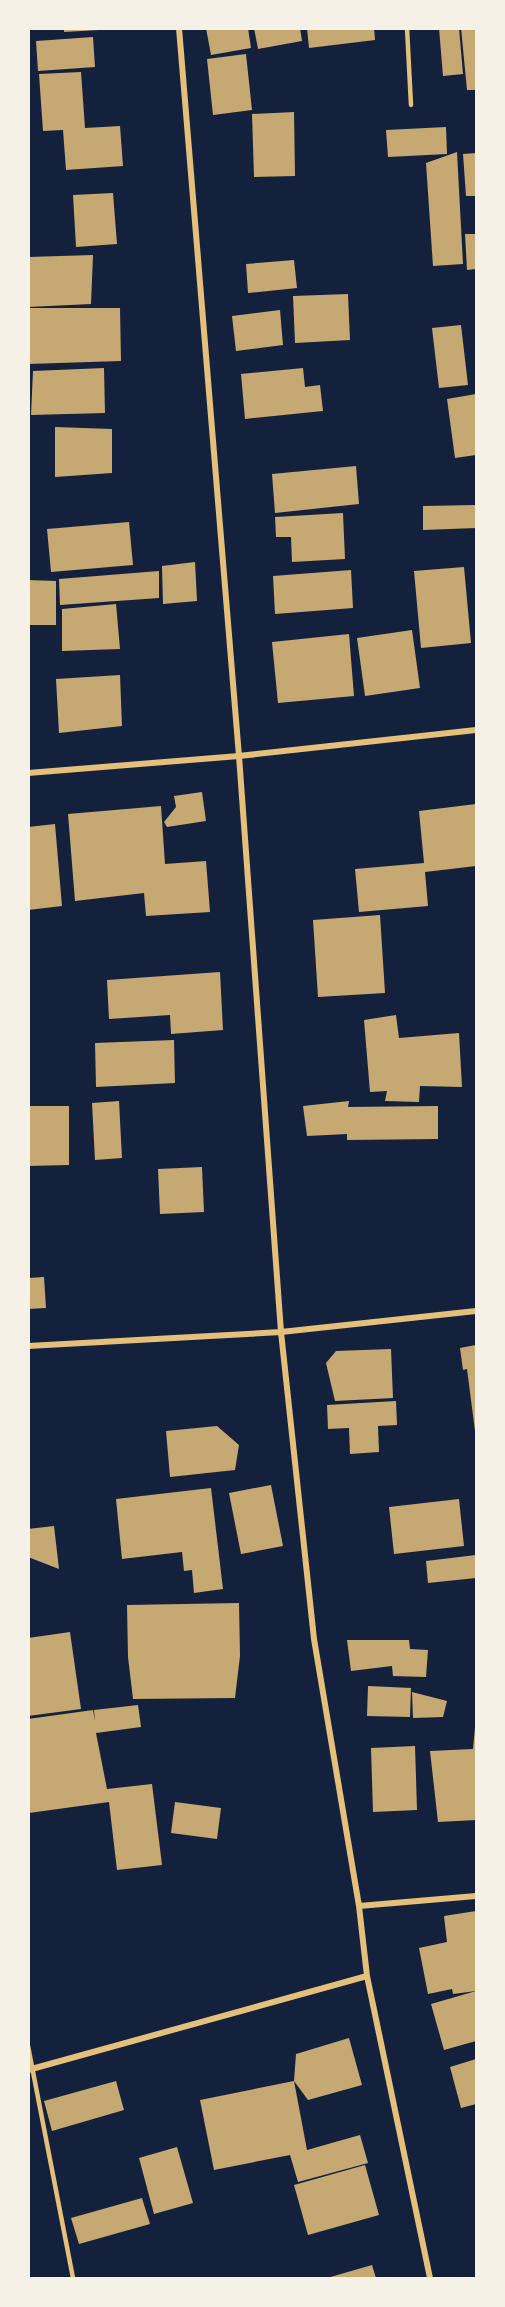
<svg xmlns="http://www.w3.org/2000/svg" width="505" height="2307" font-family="Figtree,sans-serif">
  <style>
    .building { fill: #c6a872 }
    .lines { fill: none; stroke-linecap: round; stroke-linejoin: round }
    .service { stroke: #e5c07b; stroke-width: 4.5 }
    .minor { stroke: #e5c07b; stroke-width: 6 }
  </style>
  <rect width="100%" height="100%" fill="#14213d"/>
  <!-- building -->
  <path class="building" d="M64 28H99V30L64 32Z
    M206 28H248L251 48 211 55Z
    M254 28H300L302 41 258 49Z
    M307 28H374L375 40 309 48Z
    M439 28H459L463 74 443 76Z
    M461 28H476V90H467Z
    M93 37 95 67 38 71 36 41Z
    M246 54 252 110 213 115 207 59Z
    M81 72 85 128 120 126 123 166 66 170 63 130 43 131 39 74Z
    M294 112 295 176 254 177 252 114Z
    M446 127 447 154 388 157 386 130Z
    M457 152 463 264 433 266 426 163Z
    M476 153V196H466L463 154Z
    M113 193 117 244 76 247 73 195Z
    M465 234H476V269L467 270Z
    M93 255 91 304 28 307V257Z
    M294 260 297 288 248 293 246 264Z
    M348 294 350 340 295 343 293 296Z
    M29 308H120L121 361 28 364Z
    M280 310 283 345 236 351 232 316Z
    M461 325 468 385 439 388 432 328Z
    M104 368 105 413 31 415 33 371Z
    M303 368 305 387 320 385 323 411 245 419 241 374Z
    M476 394V455L455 458 447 399Z
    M55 427 112 429V473L55 477Z
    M356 466 359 504 275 513 272 474Z
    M476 505V528L423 530V506Z
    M343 513 345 559 292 562 291 537H276L275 517Z
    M129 522 133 565 51 572 47 529Z
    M195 562 197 601 163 604 162 566Z
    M464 567 471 643 421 648 414 571Z
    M351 570 353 608 275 614 273 576Z
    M159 571V598L60 605 59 579Z
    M28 580 56 581V625H28Z
    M116 604 120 649 62 651V609Z
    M412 630 420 688 365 696 357 638Z
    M349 634 354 696 278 703 272 642Z
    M120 675 122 726 59 733 56 679Z
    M202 792 206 821 167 827 164 822 176 807 174 796Z
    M476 804V866L425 872 428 906 359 912 355 869 424 863 419 811Z
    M161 806 165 864 206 861 210 912 146 916 144 893 75 901 68 814Z
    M55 824 62 906 28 910V827Z
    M380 915 385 993 318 997 313 920Z
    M220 972 223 1030 171 1034 170 1015 109 1019 107 980Z
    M396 1015 399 1038 459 1033 462 1087 420 1086 419 1102 385 1101 387 1091 370 1092 364 1020Z
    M174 1040 175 1083 96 1087 95 1043Z
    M119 1101 122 1158 95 1160 92 1103Z
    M349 1101 348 1107 438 1106V1139L347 1140V1134L307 1136 303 1106Z
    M28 1106H69V1165L28 1166Z
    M202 1167 204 1212 160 1214 158 1169Z
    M44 1277 46 1308 28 1309V1278Z
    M476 1345V1431H475L467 1369 463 1370 460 1348Z
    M391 1349 393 1398 335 1401 326 1363 336 1351Z
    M396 1401 397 1425 378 1426 379 1452 350 1454 349 1428 328 1429 327 1405Z
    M217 1426 239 1445 235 1470 170 1477 166 1431Z
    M271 1485 283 1546 241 1554 229 1493Z
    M211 1488 223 1589 194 1593 192 1570 184 1571 182 1552 122 1559 116 1499Z
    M459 1499 464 1546 394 1554 389 1507Z
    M54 1526 59 1569 28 1557V1529Z
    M476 1555V1578L428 1583 426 1561Z
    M239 1603 240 1656 235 1698 133 1699 128 1657 127 1605Z
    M70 1632 81 1709 28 1716V1638Z
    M347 1640H409L410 1649 428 1650 426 1677 393 1676 392 1666 351 1671Z
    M368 1686 411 1688 410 1717 367 1716Z
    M412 1692 447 1701 443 1717 413 1718Z
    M138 1705 141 1727 96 1733 107 1789 152 1784 162 1865 117 1870 109 1802 29 1813 28 1719 93 1710 95 1721 94 1710Z
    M475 1727 476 1820 438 1822 430 1751 473 1749Z
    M415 1746 417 1810 373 1812 371 1748Z
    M175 1802 221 1808 217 1839 171 1833Z
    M476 1911V1991L453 1994 452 1989 428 1994 419 1948 447 1942 444 1916Z
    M476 1991V2041L444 2050 431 2004Z
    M349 2038 362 2085 308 2100 294 2081 296 2054Z
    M476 2059V2104L461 2108 450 2067Z
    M116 2081 124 2110 52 2131 44 2101Z
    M294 2081 307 2150 360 2135 368 2163 298 2182 290 2155 214 2170 200 2100Z
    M177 2147 193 2203 154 2214 139 2158Z
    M365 2165 379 2215 308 2235 294 2185Z
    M142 2198 150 2224 79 2244 71 2218Z
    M372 2265 376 2278H327Z"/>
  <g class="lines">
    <!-- service -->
    <path class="service" d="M407 28 411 105
      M28 2046 73 2278"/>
    <!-- minor -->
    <path class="minor" d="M179 28 239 756 281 1332 314 1639 359 1906 367 1976 430 2278
      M28 773 239 756 476 730
      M28 1346 281 1332 476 1311
      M359 1906 476 1896
      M28 2070 367 1976"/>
  </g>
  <!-- border -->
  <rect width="505" height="2307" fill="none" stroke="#f6f1e7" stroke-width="60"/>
</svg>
